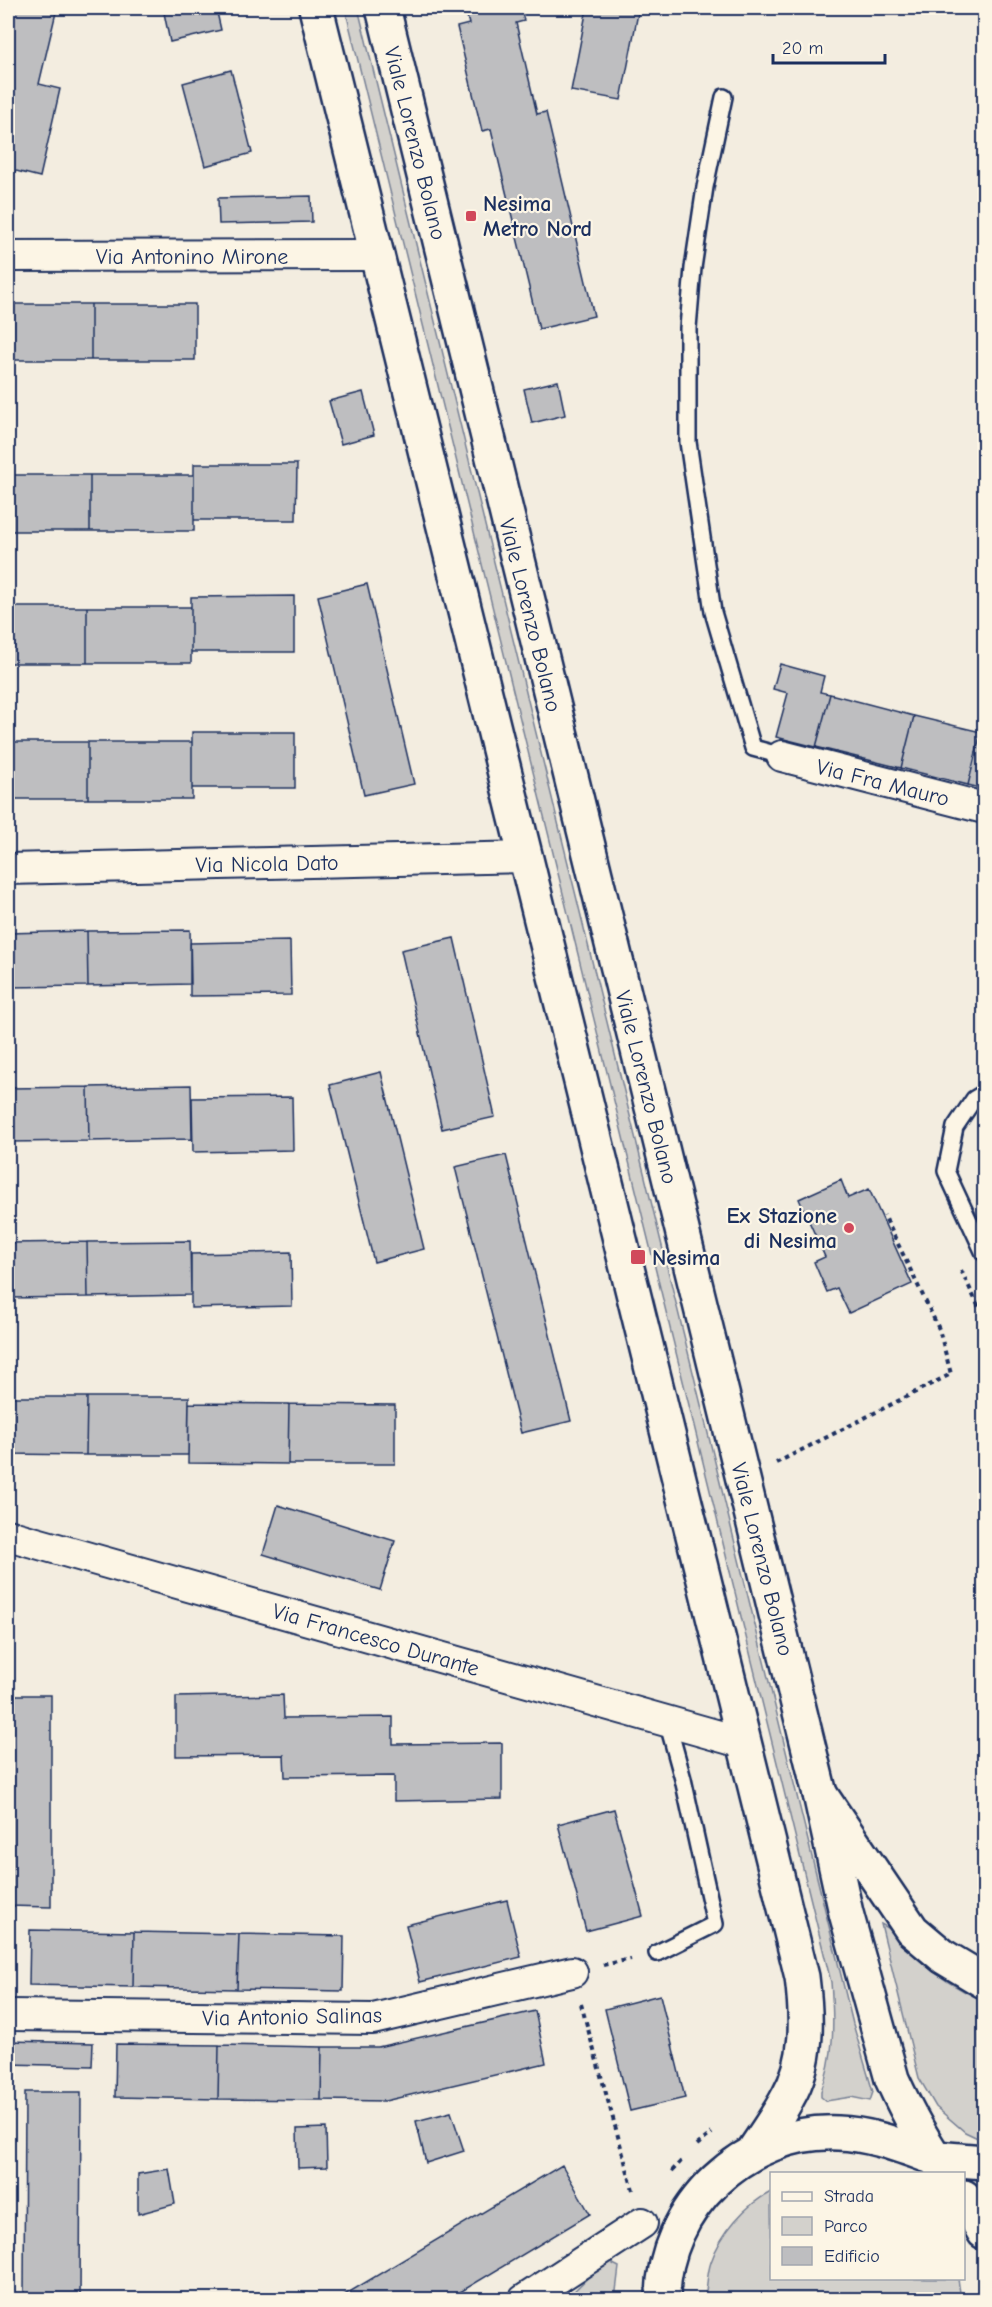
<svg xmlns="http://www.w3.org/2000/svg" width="992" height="2307" font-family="'Comic Neue',sans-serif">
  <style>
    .green { fill: #d3d1cc; stroke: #778095; stroke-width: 1.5 }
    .building { fill: #bebec0; stroke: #1b2f5e; stroke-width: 1.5 }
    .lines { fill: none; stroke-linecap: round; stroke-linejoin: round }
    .lane-casing { stroke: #1b2f5e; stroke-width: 20 }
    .street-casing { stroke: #1b2f5e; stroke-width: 34 }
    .secondary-casing { stroke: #1b2f5e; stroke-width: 38 }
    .primary-casing { stroke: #1b2f5e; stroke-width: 38 }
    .path { stroke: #1b2f5e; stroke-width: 4; stroke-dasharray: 4.5 4.5; stroke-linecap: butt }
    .lane { stroke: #fcf5e5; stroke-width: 15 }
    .street { stroke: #fcf5e5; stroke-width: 30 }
    .secondary { stroke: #fcf5e5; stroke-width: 33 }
    .primary { stroke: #fcf5e5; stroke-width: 33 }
    .poi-dot { fill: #d1495b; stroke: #fcf5e5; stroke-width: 2 }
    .labels { text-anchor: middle; stroke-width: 4.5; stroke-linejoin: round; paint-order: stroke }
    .street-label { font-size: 22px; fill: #1b2f5e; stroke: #fcf5e5 }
    .poi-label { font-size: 22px; font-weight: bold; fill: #1b2f5e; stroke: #fcf5e5; text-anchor: start }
  </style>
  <rect width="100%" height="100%" fill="#f3ede0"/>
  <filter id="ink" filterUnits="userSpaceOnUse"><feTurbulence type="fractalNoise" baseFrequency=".0167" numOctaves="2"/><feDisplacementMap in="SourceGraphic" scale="12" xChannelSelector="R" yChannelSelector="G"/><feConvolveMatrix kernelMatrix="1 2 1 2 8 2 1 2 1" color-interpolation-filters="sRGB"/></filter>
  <g filter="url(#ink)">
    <!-- green -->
    <path class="green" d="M345 8H358L853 2024 873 2092 870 2101 851 2097 826 2101 821 2097V2091C835 2056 834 2019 831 1982Z
      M881 1924C897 1931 906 1947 918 1959 937 1976 961 1991 984 2001V2141L965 2132 936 2107 919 2078Z
      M771 2192 772 2278 958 2279 961 2299H705C707 2288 707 2273 711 2262 721 2233 745 2205 771 2192Z
      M616 2250 613 2264 619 2267 615 2299 565 2300Z"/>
    <!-- building -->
    <path class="building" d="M8 8H57L39 84 60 89 40 177 8 169Z
      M163 8H216L221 30 170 42Z
      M465 8H521L524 21 516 23 537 114 546 112 594 316 539 329 491 129 482 131 457 27 469 24Z
      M587 8H639L621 100 571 91Z
      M231 70 252 153 205 166 183 83Z
      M311 196 312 222 219 224 218 198Z
      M8 304H91V360H8Z
      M91 304H195V360H91Z
      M558 381 565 415 532 423 524 389Z
      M363 392 374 435 341 444 329 401Z
      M194 464H297L296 520H194Z
      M8 475H90V531H8Z
      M90 475H194V531H90Z
      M367 584 414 784 364 795 318 596Z
      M294 596V652H191V597Z
      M8 607H87V663H8Z
      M87 607H191V663H87Z
      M780 664 824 676 820 692 830 694 816 747 776 737 788 693 773 689Z
      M830 694 914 716 901 768 816 747Z
      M914 716 981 732 968 785 901 768Z
      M192 732H295V788H192Z
      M981 732 984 733V789L968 785Z
      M8 742H88V799H8Z
      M88 742H192V799H88Z
      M190 930 191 984 88 986 87 931Z
      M87 931 88 986 8 987V933Z
      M454 938 495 1117 442 1129 401 950Z
      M290 941 291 995 190 996V943Z
      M381 1072 424 1249 374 1262 330 1085Z
      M191 1085 192 1139 89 1141 88 1087Z
      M88 1087 89 1141 8 1142V1088Z
      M292 1097 293 1150 193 1152 192 1098Z
      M506 1155 571 1421 521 1433 455 1167Z
      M841 1180 848 1198 869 1189 912 1284 849 1313 837 1288 827 1292 814 1262 825 1257 799 1199Z
      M190 1241 191 1295 88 1297 87 1242Z
      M87 1242 88 1297 8 1298V1243Z
      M291 1252 292 1306 191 1308V1254Z
      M8 1397H87L86 1455 8 1454Z
      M87 1397H189L188 1455H86Z
      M189 1403 289 1404 288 1464 188 1463Z
      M289 1404 395 1405V1464H288Z
      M278 1505 395 1541 380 1590 263 1554Z
      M8 1695H51V1907L8 1906Z
      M283 1695 284 1718 393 1717V1744L502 1743V1799L394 1801V1776L285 1777 284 1755 176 1756V1697Z
      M614 1809 643 1916 586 1931 558 1824Z
      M507 1900 521 1957 420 1982 406 1925Z
      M30 1930 134 1932 133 1987 29 1985Z
      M134 1932 239 1934 237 1989 133 1987Z
      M239 1934 344 1936 343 1991 237 1989Z
      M660 1995 685 2098 630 2111 605 2009Z
      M535 2011 546 2063 385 2101 321 2100 322 2047H378Z
      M8 2041 93 2043 92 2066 8 2064Z
      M116 2044 219 2045 218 2099 115 2097Z
      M219 2045 322 2047 321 2100 218 2099Z
      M25 2092H81L80 2300H24Z
      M451 2112 464 2151 426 2163 416 2121Z
      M326 2128 327 2167 298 2168 297 2129Z
      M562 2165 590 2214 447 2300H336Z
      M169 2169 175 2204 138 2214V2174Z"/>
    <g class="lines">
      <!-- lane casing -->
      <g class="lane-casing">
        <path id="lane" d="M724 97 705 187 693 268 688 328V442L713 612 753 748 782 756
          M984 1093 974 1099 955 1127 946 1171 984 1253
          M657 1953 715 1924 683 1779 667 1721"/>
      </g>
      <!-- street casing -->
      <g class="street-casing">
        <path id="street" d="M8 256 377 255
          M782 756 984 808
          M8 869 526 857
          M8 1535 744 1743
          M8 2015 373 2019 572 1972
          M524 2300 642 2223"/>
      </g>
      <!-- secondary casing -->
      <g class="secondary-casing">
        <path id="secondary" d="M820 1794 912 1930 944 1957 984 1981
          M935 2158 984 2162"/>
      </g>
      <!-- primary casing -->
      <g class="primary-casing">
        <path id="primary" d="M316 8 802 1977C807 2017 809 2061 788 2097 778 2116 765 2134 753 2152
          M383 8 820 1794 846 1913 892 2079C907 2112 925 2145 946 2174
          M964 2197 984 2232
          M663 2300C662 2207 746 2129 838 2133 872 2134 903 2147 935 2158"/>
      </g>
      <!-- path -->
      <path class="path" d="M961 1270 984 1318
        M776 1463 951 1374 939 1329 884 1215
        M603 1965 631 1959
        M581 2004 633 2190
        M697 2145 712 2133
        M672 2171 683 2159"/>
      <!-- lane -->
      <use href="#lane" class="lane"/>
      <!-- street -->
      <use href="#street" class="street"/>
      <!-- secondary -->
      <use href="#secondary" class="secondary"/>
      <!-- primary -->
      <use href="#primary" class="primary"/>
    </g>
  </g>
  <!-- markers -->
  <g class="poi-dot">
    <rect x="465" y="210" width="12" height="12" rx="3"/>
    <circle cx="849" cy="1228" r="6"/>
    <rect x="630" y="1249" width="16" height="16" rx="3"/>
  </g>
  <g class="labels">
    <!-- street labels -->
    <g class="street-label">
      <text transform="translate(416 143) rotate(76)" y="8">Viale Lorenzo Bolano</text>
      <text x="192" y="264">Via Antonino Mirone</text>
      <text transform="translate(531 615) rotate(76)" y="8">Viale Lorenzo Bolano</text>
      <text transform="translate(883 782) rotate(14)" y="8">Via Fra Mauro</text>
      <text transform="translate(267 863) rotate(-1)" y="8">Via Nicola Dato</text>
      <text transform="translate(647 1087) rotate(76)" y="8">Viale Lorenzo Bolano</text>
      <text transform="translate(763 1559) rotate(76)" y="8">Viale Lorenzo Bolano</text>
      <text transform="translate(376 1639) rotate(16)" y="8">Via Francesco Durante</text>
      <text transform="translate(292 2016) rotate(-1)" y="8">Via Antonio Salinas</text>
    </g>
    <!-- poi labels -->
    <g class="poi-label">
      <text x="483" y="211">Nesima<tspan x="483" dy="25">Metro Nord</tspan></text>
      <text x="837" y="1223" text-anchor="end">Ex Stazione<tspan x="837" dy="25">di Nesima</tspan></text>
      <text x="652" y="1265">Nesima</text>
    </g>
  </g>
  <!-- margin -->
  <rect width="992" height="2307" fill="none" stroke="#fcf5e5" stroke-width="30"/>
  <rect x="15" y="15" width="962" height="2277" fill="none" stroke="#1b2f5e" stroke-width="2" filter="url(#ink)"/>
  <!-- legend -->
  <rect x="770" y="2172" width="195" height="108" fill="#fcf5e5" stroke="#a2a6af" stroke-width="1.5"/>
  <rect x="782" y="2192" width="30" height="9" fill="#fcf5e5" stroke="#a2a6af" stroke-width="1.5"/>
  <text x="824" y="2202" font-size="18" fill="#1b2f5e">Strada</text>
  <rect x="782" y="2217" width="30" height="18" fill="#d3d1cc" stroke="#a2a6af" stroke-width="1.5"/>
  <text x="824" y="2232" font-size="18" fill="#1b2f5e">Parco</text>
  <rect x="782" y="2247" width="30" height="18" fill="#bebec0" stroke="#a2a6af" stroke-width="1.5"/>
  <text x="824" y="2262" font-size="18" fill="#1b2f5e">Edificio</text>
  <!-- scale -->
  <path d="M773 54v9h112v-9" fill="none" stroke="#1b2f5e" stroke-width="3"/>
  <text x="782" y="54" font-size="18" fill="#1b2f5e" stroke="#fcf5e5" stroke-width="4.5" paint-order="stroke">20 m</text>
</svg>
